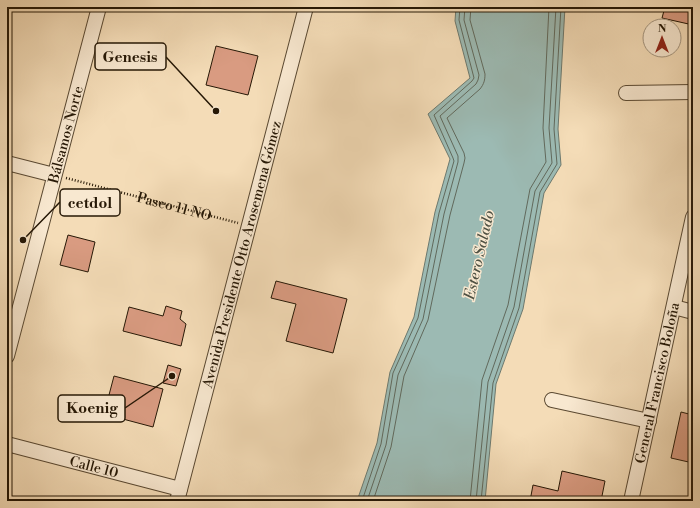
<svg xmlns="http://www.w3.org/2000/svg" width="700" height="508" font-family="'Libre Bodoni',serif">
  <style>
    .water { fill: #9cbab3; stroke: #6d796e }
    .lines { fill: none; stroke-linecap: round; stroke-linejoin: round }
    .shore { stroke: #61695c; stroke-width: 1 }
    .building { fill: #d99b81; stroke: #261806 }
    .minor-casing { stroke: #5a4932; stroke-width: 16 }
    .path { stroke: #261806; stroke-width: 2.5; stroke-dasharray: 1 2; stroke-linecap: butt }
    .minor { stroke: #f8e8d0; stroke-width: 14 }
    .labels { text-anchor: middle; stroke-width: 3; stroke-linejoin: round; paint-order: stroke }
    .street-label { font-size: 14px; fill: #261806; stroke: #f8e8d0 }
    .water-label { font-size: 15px; font-style: italic; fill: #4f5143; stroke: #f8e8d0 }
    .leader { fill: none; stroke: #261806; stroke-width: 1.5 }
    .callout-dot { fill: #261806; stroke: #f8e8d0; stroke-width: 1.5 }
    .callout { fill: #f8e8d0; stroke: #261806; stroke-width: 1.5 }
    .callout-label { font-size: 15px; text-anchor: middle; font-weight: bold; fill: #261806 }
  </style>
  <rect width="100%" height="100%" fill="#f4dcb7"/>
  <filter id="stains"><feTurbulence type="fractalNoise" baseFrequency=".005" numOctaves="4"/><feColorMatrix values="0 0 0 0 .2 0 0 0 0 .09 0 0 0 0 .02 0 0 0 .5 -.17"/></filter>
  <radialGradient id="worn" r=".72"><stop offset=".6" stop-color="#630" stop-opacity="0"/><stop offset="1" stop-color="#630" stop-opacity=".3"/></radialGradient>
  <!-- water -->
  <path class="water" d="M456 7H565L558 129 561 165 544 193 523 309 496 384 485 501H357L377 443 390 372 414 317 435 212 450 159 428 114 470 78 455 21Z"/>
  <g class="lines">
    <!-- shore -->
    <path class="shore" d="M362 501 381 444 393 373 418 318 439 213 454 161 453 158 434 115 472 81 474 78 459 20 460 7
      M367 501 386 445 398 375 423 319 444 214 458 162V156L440 116 476 84 478 80 479 75 464 20 465 7
      M373 501 391 447 404 376 428 320 450 215 464 163 465 158 464 153 447 118 480 89C484 84 485 80 485 74L470 20 471 7
      M470 501 482 380 508 305 530 189 546 162 543 128 549 7
      M476 501 488 382 514 307 535 191 552 163 549 128 556 7
      M481 501 493 383 519 308 540 192 557 164 554 129 561 7"/>
  </g>
  <!-- building -->
  <path class="building" d="M665 7H693V25L662 18Z
    M216 46 258 56 248 95 206 85Z
    M68 235 95 242 88 272 60 265Z
    M276 281 347 299 333 353 286 341 296 304 271 298Z
    M166 306 182 311 180 319 186 324 181 346 123 331 129 307 163 316Z
    M168 365 181 369 176 386 163 383Z
    M114 376 163 389 153 427 104 414Z
    M681 412 693 415V463L671 458Z
    M562 471 605 481 601 501H530L533 485 558 491Z"/>
  <g class="lines">
    <!-- minor casing -->
    <g class="minor-casing">
      <g id="minor">
        <path d="M626 93 693 92"/>
        <path d="M7 163 54 175"/>
        <path d="M674 307 693 312"/>
        <path id="s2" d="M7 356 99 7"/>
        <path d="M552 400 649 421"/>
        <path id="s3" d="M7 444 180 489"/>
        <path id="s4" d="M177 501 306 7"/>
        <path id="s5" d="M631 501 693 217"/>
      </g>
    </g>
    <!-- path -->
    <path class="path" id="s1" d="M66 178 238 223"/>
    <!-- minor -->
    <use href="#minor" class="minor"/>
  </g>
  <g class="labels">
    <!-- street labels -->
    <g class="street-label">
      <text dy="5" stroke="none"><textPath href="#s2" startOffset="229">Bálsamos Norte</textPath></text>
      <text dy="5" stroke="none"><textPath href="#s1" startOffset="112">Paseo 11 NO</textPath></text>
      <text dy="5" stroke="none"><textPath href="#s4" startOffset="255">Avenida Presidente Otto Arosemena Gómez</textPath></text>
      <text dy="5" stroke="none"><textPath href="#s5" startOffset="121">General Francisco Boloña</textPath></text>
      <text dy="5" stroke="none"><textPath href="#s3" startOffset="90">Calle 10</textPath></text>
    </g>
    <!-- water labels -->
    <g class="water-label">
      <text transform="translate(479 255) rotate(-77)" y="5">Estero Salado</text>
    </g>
  </g>
  <!-- callouts -->
  <path class="leader" d="M216 111L166 57M23 240L60 202M172 376L125 408"/>
  <g class="callout-dot">
    <circle cx="216" cy="111" r="4"/>
    <circle cx="23" cy="240" r="4"/>
    <circle cx="172" cy="376" r="4"/>
  </g>
  <g class="callout">
    <rect x="95" y="43" width="71" height="27" rx="4"/>
    <rect x="60" y="189" width="60" height="27" rx="4"/>
    <rect x="58" y="395" width="67" height="27" rx="4"/>
  </g>
  <g class="callout-label">
    <text x="130" y="62">Genesis</text>
    <text x="90" y="208">cetdol</text>
    <text x="92" y="413">Koenig</text>
  </g>
  <!-- margin -->
  <rect width="700" height="508" fill="none" stroke="#f4dcb7" stroke-width="24"/>
  <rect x="8" y="8" width="684" height="492" fill="none" stroke="#261806" stroke-width="2"/>
  <rect x="12" y="12" width="676" height="484" fill="none" stroke="#261806"/>
  <!-- north arrow -->
  <g transform="translate(662 38)"><circle r="19" fill="#f8e8d0" stroke="#a4957f"/>
  <path d="M0-3L7 15L0 10L-7 15Z" fill="#8f2418"/>
  <text y="-6" font-size="11" font-weight="bold" text-anchor="middle" fill="#261806">N</text>
  </g>
  <rect width="100%" height="100%" filter="url(#stains)"/>
  <rect width="100%" height="100%" fill="url(#worn)"/>
</svg>
